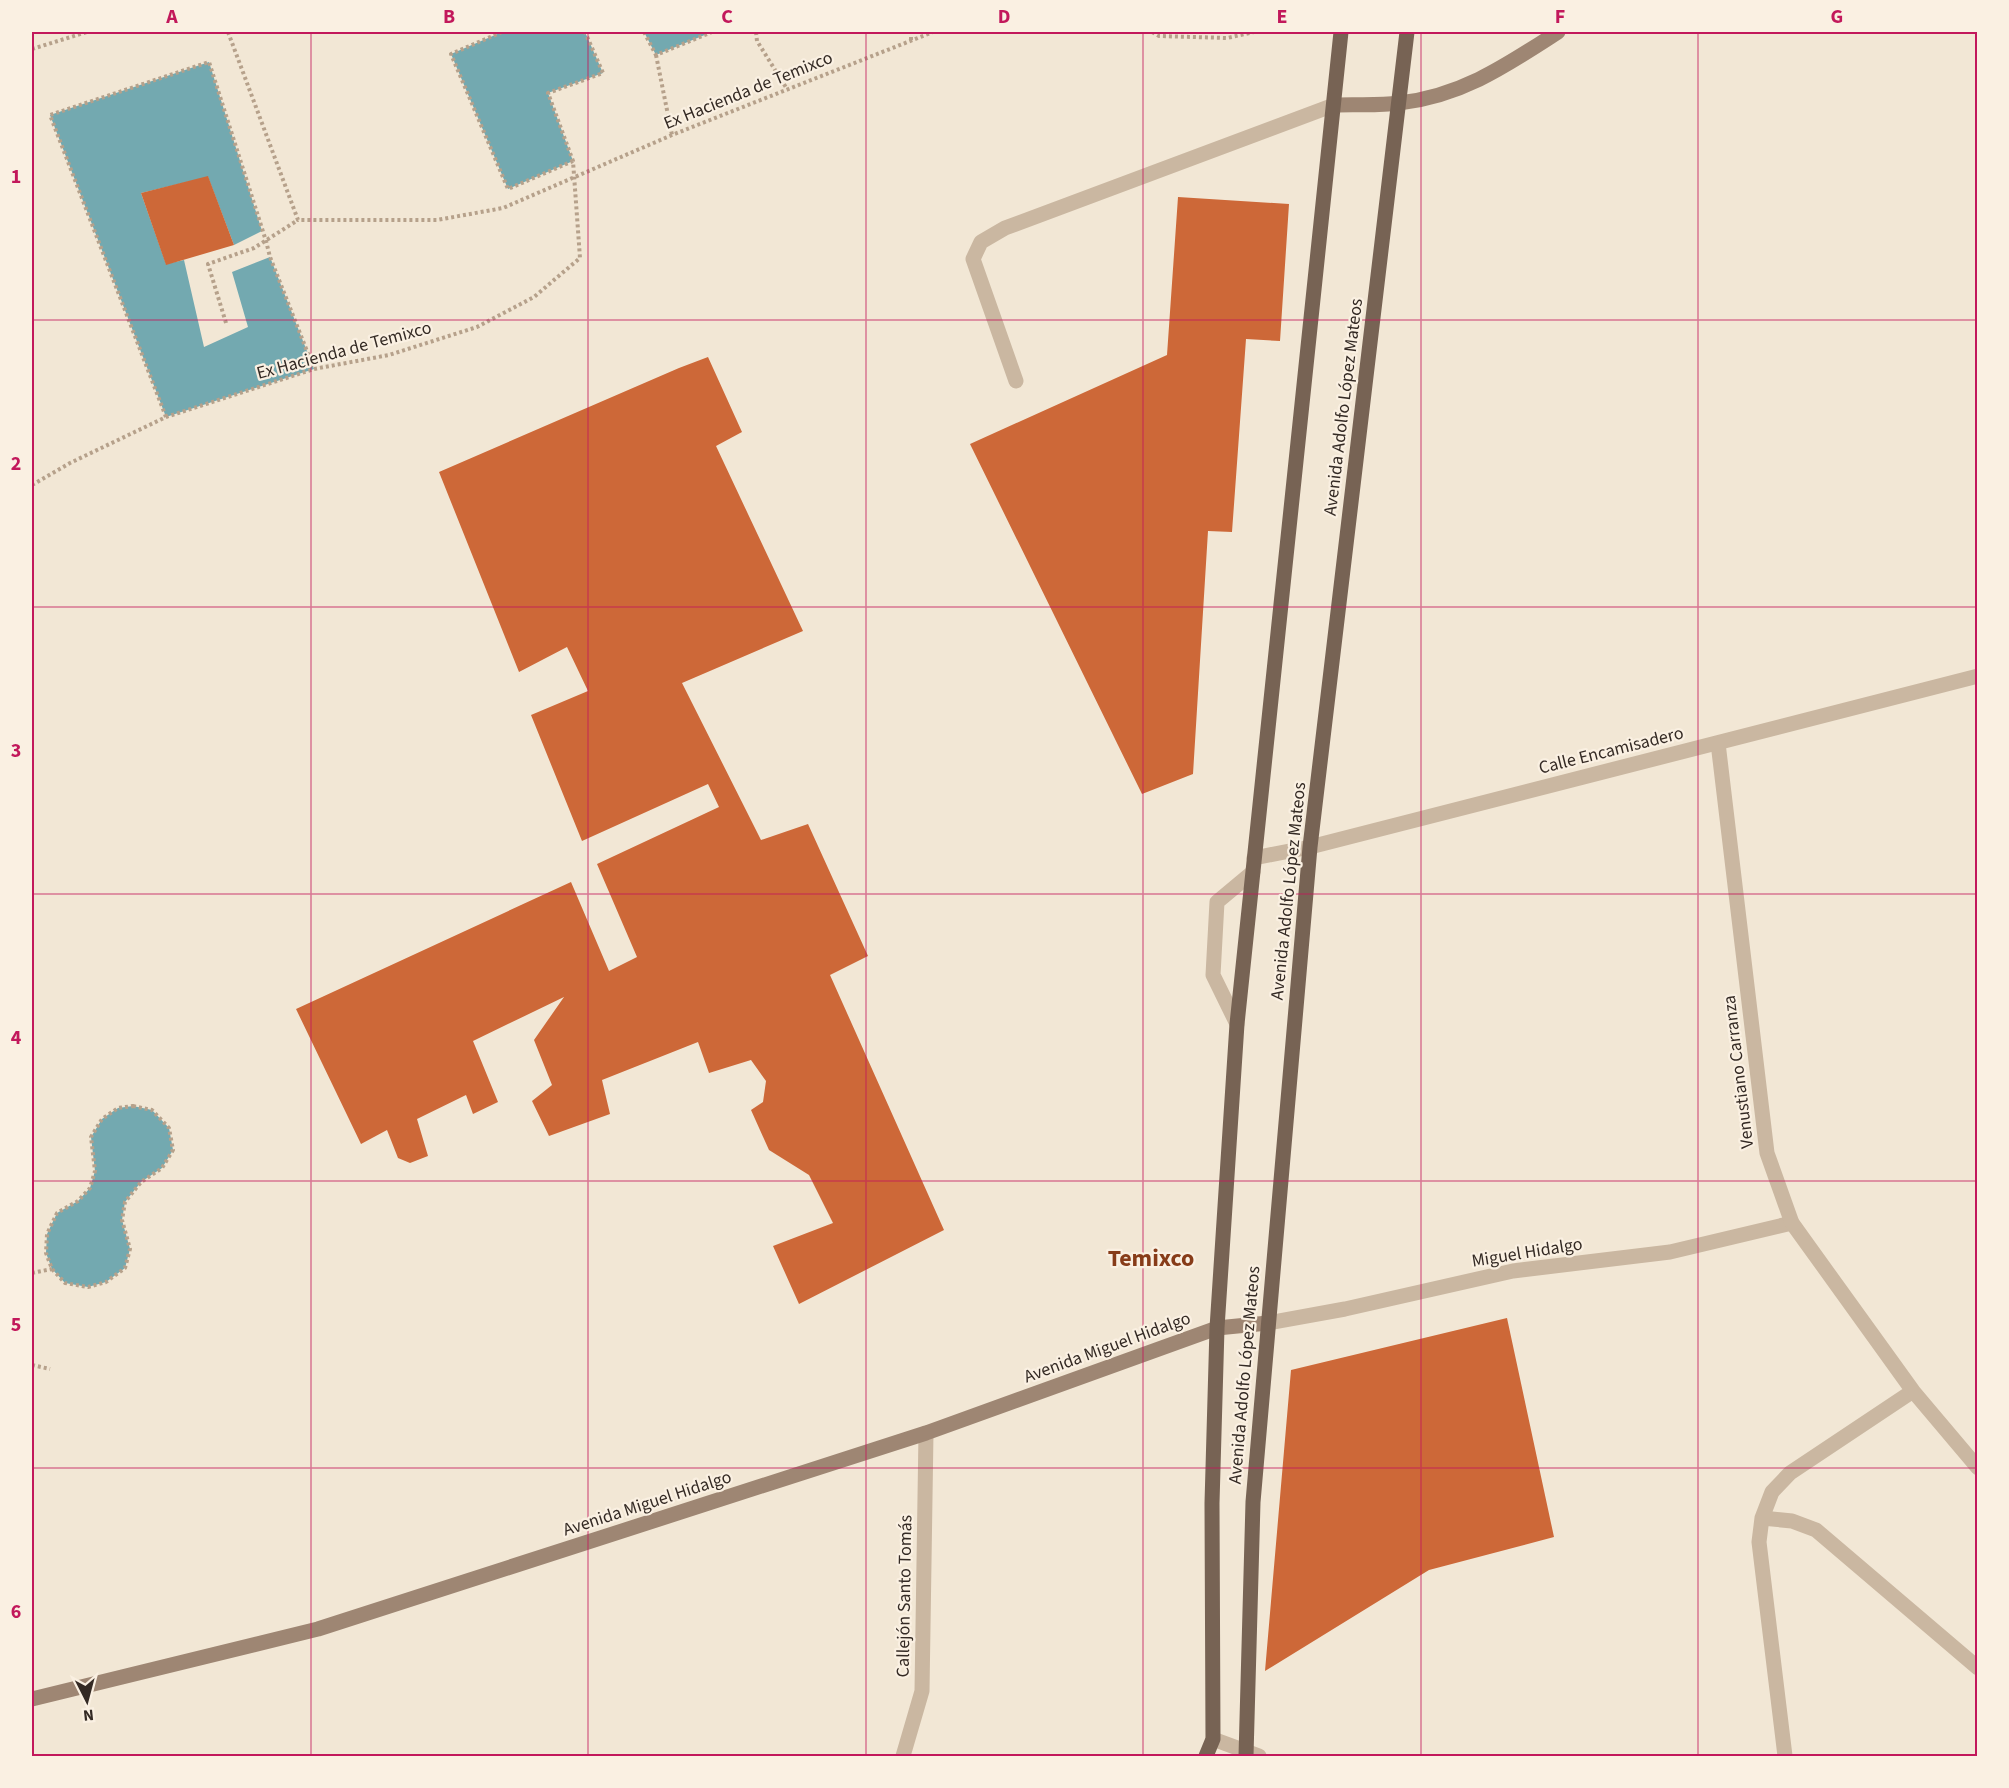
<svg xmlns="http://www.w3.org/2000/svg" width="2009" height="1788" font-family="'Source Sans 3',sans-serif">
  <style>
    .water { fill: #73a9b0 }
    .building { fill: #cd6838 }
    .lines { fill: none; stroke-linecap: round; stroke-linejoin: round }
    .path { stroke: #b6a18b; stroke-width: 4; stroke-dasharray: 3 3; stroke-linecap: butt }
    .lane { stroke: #cab7a1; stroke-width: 15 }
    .street { stroke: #cab7a1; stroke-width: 15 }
    .secondary { stroke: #9e8673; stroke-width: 15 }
    .primary { stroke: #776354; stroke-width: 15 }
    .grid { fill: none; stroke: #c2185b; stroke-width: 1.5; stroke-opacity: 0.55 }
    .labels { text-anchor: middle; stroke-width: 4.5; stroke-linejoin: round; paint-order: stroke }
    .street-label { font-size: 18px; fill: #342a24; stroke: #faf0e2 }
    .district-label { font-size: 24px; font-weight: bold; fill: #873c19; stroke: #faf0e2 }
    .neatline { fill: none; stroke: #c2185b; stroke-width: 2 }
    .grid-label { font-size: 20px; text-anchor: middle; font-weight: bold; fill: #c2185b }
  </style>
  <rect width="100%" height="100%" fill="#f2e7d5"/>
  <!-- water -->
  <path class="water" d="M502 32H585L603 73 548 93 573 161 508 189 451 54Z
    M644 32H712L656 55Z
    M209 62 262 231 234 245 208 177 141 193 166 264 184 260 204 347 248 327 232 272 270 257 314 369 166 417 50 115Z
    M133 1106 152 1110 169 1128 173 1150 162 1168 141 1182 125 1202 122 1220 130 1249 125 1268 106 1282 88 1287 65 1283 52 1269 46 1253 47 1234 57 1213 78 1201 90 1188 95 1171 91 1137 102 1119 118 1108Z"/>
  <!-- building -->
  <path class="building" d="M1188 32H1203V34H1189Z
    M208 176 234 245 166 265 141 193Z
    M1178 197 1289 204 1280 341 1246 339 1232 532 1208 531 1193 774 1142 794 970 444 1167 355Z
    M708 357 742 432 716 446 803 631 682 683 761 840 808 824 868 956 830 975 944 1230 799 1304 773 1246 833 1223 809 1175 769 1150 751 1110 763 1102 766 1081 751 1060 709 1073 698 1042 602 1080 610 1114 549 1136 532 1101 552 1085 534 1040 564 997 473 1041 498 1102 473 1114 466 1095 417 1119 428 1156 410 1163 398 1158 387 1130 361 1144 296 1009 571 882 609 971 637 957 597 864 719 807 708 784 582 841 531 715 588 691 567 647 519 672 439 472 679 368Z
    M1507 1318 1554 1537 1429 1570 1265 1671 1291 1370Z"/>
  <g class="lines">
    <!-- path -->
    <path class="path" d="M228 32 298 220H437L503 208 672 135 933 32
      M502 32 451 54 508 189 573 161
      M644 32 656 55 712 32
      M756 32 757 41 787 89
      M1152 32 1159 36 1227 38 1254 32
      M911 40V32
      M32 49 87 32
      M656 55 672 135
      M226 323 208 264 254 248 298 220
      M166 417 50 115 209 62 266 241 270 257 314 369
      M32 485 70 463 166 417 314 369 389 355 477 327 534 297 580 258 573 161 548 93 603 73 585 32H587
      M133 1106 152 1110 169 1128 173 1150 162 1168 141 1182 125 1202 122 1220 130 1249 125 1268 106 1282 88 1287 65 1283 52 1269 46 1253 47 1234 57 1213 78 1201 90 1188 95 1171 91 1137 102 1119 118 1108Z
      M32 1273 52 1269
      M32 1365 50 1369"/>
    <!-- lane -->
    <path class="lane" d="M1016 381 973 259 981 242 1005 228 1334 105
      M1237 1024 1213 975 1217 902 1253 872
      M1268 1323 1345 1309 1513 1271 1670 1252 1792 1223"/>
    <!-- street -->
    <path class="street" d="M1718 743 1767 1153 1792 1223 1913 1391 1978 1468
      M1254 858 1310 847 1978 676
      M1762 1518 1792 1521 1816 1530 1978 1668
      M1213 1739 1259 1756
      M903 1756 922 1691 926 1433
      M1785 1756 1759 1542 1762 1518 1772 1492 1790 1473 1913 1391"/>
    <!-- secondary -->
    <path class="secondary" d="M1334 105C1356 104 1378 106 1399 103 1462 96 1507 65 1558 32
      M32 1699 318 1629 926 1433 1217 1328 1268 1323"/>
    <!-- primary -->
    <path class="primary" d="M1206 1756 1213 1739 1212 1503 1217 1328 1237 1024 1341 32
      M1246 1756 1253 1502 1310 847 1407 32"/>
  </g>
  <!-- grid -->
  <path class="grid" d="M311 32V1756M588 32V1756M866 32V1756M1143 32V1756M1421 32V1756M1698 32V1756M32 320H1978M32 607H1978M32 894H1978M32 1181H1978M32 1468H1978"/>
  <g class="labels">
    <!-- street labels -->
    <g class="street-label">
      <text transform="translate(748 90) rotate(-22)" y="6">Ex Hacienda de Temixco</text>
      <text transform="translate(344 350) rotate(-15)" y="6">Ex Hacienda de Temixco</text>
      <text transform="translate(1343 407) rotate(-83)" y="6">Avenida Adolfo López Mateos</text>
      <text transform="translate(1611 750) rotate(-14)" y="6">Calle Encamisadero</text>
      <text transform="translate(1288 891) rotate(-84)" y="6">Avenida Adolfo López Mateos</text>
      <text transform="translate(1738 1072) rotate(-97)" y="6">Venustiano Carranza</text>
      <text transform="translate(1527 1252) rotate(-9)" y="6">Miguel Hidalgo</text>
      <text transform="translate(1107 1347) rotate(-20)" y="6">Avenida Miguel Hidalgo</text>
      <text transform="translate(1244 1375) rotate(-85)" y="6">Avenida Adolfo López Mateos</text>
      <text transform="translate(647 1503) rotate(-18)" y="6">Avenida Miguel Hidalgo</text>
      <text transform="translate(904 1596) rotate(-89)" y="6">Callejón Santo Tomás</text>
    </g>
    <!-- district labels -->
    <g class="district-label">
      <text x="1151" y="1266">Temixco</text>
    </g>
  </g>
  <!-- border -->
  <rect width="2009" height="1788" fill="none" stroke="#faf0e2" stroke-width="66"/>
  <!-- north arrow -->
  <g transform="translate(87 1701) rotate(174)" stroke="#faf0e2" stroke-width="4.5" paint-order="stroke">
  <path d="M0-4.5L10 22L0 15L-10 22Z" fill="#342a24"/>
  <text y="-9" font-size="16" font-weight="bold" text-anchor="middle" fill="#342a24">N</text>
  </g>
  <rect x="33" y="33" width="1943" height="1722" class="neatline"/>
  <g class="grid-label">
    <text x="172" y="23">A</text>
    <text x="449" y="23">B</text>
    <text x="727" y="23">C</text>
    <text x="1004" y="23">D</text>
    <text x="1282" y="23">E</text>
    <text x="1560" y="23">F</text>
    <text x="1837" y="23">G</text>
    <text x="16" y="183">1</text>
    <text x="16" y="470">2</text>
    <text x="16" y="757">3</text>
    <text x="16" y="1044">4</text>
    <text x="16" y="1331">5</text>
    <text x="16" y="1618">6</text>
  </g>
</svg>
